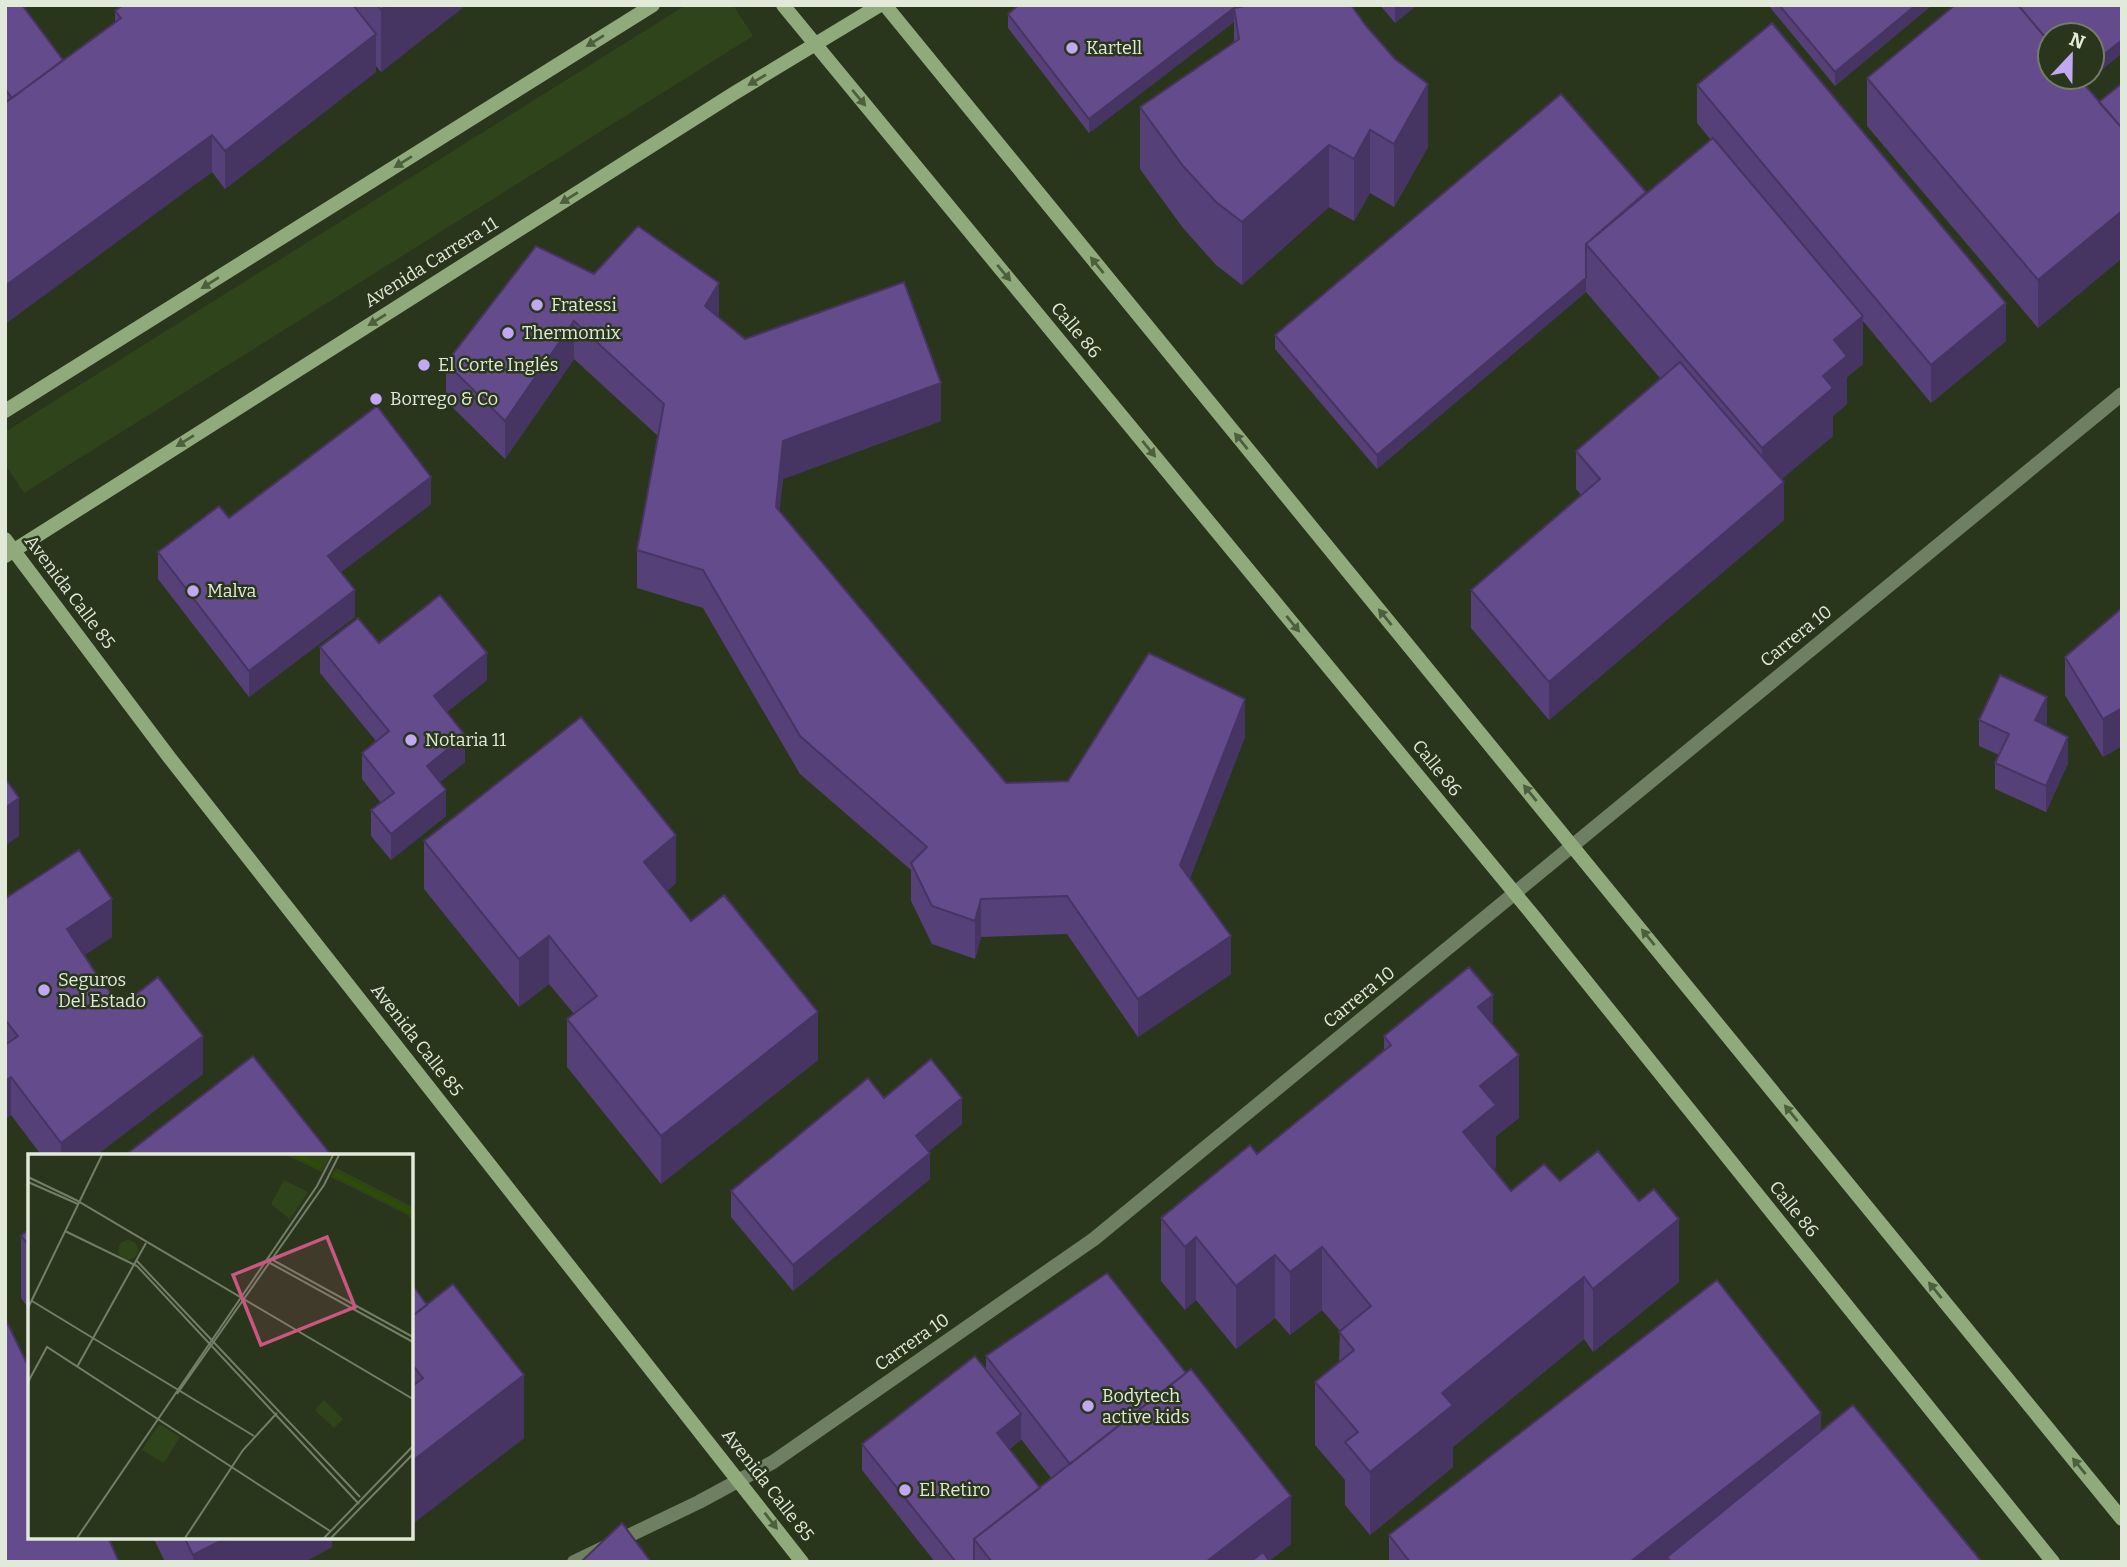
<svg xmlns="http://www.w3.org/2000/svg" width="2127" height="1567" font-family="Bitter,serif">
  <style>
    .green { fill: #30441b }
    .lines { fill: none; stroke-linecap: round; stroke-linejoin: round }
    .street { stroke: #6f7f61; stroke-width: 14 }
    .secondary { stroke: #91aa7b; stroke-width: 14 }
    .wall { fill: #564078; fill-rule: evenodd }
    .shaded-wall { fill: #463462 }
    .building { fill: #644b8c; stroke: #463462; stroke-width: 2 }
    .oneway { fill: #4d5f3d }
    .poi-dot { fill: #c2a7f2; stroke: #29361c; stroke-width: 2.5 }
    .labels { text-anchor: middle; stroke-width: 5; stroke-linejoin: round; paint-order: stroke }
    .poi-label { font-size: 18px; fill: #e1ead9; stroke: #29361c; text-anchor: start }
    .street-label { font-size: 18px; fill: #e1ead9; stroke: #29361c }
    .inset-river { fill: none; stroke: #2f4e00; stroke-width: 3.5 }
    .inset-road { fill: none; stroke: #737e68; stroke-width: 2 }
    .view { fill: #cb5781; fill-opacity: 0.15; stroke: #cb5781; stroke-width: 3.5 }
    .inset-edge { fill: none; stroke: #e1ead9; stroke-width: 3.5 }
  </style>
  <rect width="100%" height="100%" fill="#29361c"/>
  <!-- green -->
  <path class="green" d="M686 5H733L753 36 24 493 5 464V432Z"/>
  <g class="lines">
    <!-- street -->
    <path class="street" d="M574 1562 699 1502 773 1462 1094 1239 2122 394"/>
    <!-- secondary -->
    <path class="secondary" d="M783 5 1536 919 2053 1562
      M885 5 2122 1519
      M5 411 653 5
      M5 539 169 757 802 1562
      M5 556 733 94 880 5"/>
  </g>
  <!-- wall -->
  <path class="wall" d="M5 5 63 60 115 22V11L123 5H466L381 72 376 66V72L225 189 212 172 5 324Z
    M1351 5 1428 147 1394 207 1370 193 1354 221 1329 207 1242 285 1216 265 1183 228 1140 169V107L1234 43V22L1089 133 1008 28V14Z
    M1380 5H1417L1395 23Z
    M1768 5H1932L1835 86Z
    M2122 5V53L2084 84 2099 102 2122 83V258L2038 328 1867 126V78Z
    M1697 85 2006 341 1931 403 1863 321V364L1847 377V404L1833 416V436L1781 479 1784 520 1549 720 1471 628V590L1581 495 1576 489V451L1660 378 1586 292 1377 469 1275 349V335L1646 194 1711 140 1697 123Z
    M594 274 719 318 745 339 941 421 783 479 779 511 1006 783 1068 781 1245 737 1190 878 1231 974 1138 1037 1067 934 981 937 975 959 932 944 911 901V870L800 774 703 608 637 588V550L658 436 574 359 505 459 446 401V363Z
    M431 504 341 572 355 617 249 697 158 579V552L229 518Z
    M2122 608V746L2103 757 2065 695V657Z
    M379 643 487 680 447 712 465 762 440 782 446 816 391 860 371 836V810L381 803 362 779V753L376 741 320 673V647Z
    M1979 720 2047 723 2046 725 2068 763 2046 812 1995 789V763L1999 755 1979 746Z
    M424 841 676 883 667 891 691 921 818 1060 661 1184 567 1067V1019L574 1014 549 984 519 1007 424 889Z
    M5 897 112 937 84 955 97 975 121 1006 203 1074 95 1156H42L11 1115 5 1119Z
    M1493 1024 1519 1118 1496 1136V1167L1494 1169 1511 1191 1560 1181 1679 1282 1593 1352 1584 1339 1453 1447V1467L1370 1535 1345 1505V1480L1315 1445V1382L1339 1362 1340 1331 1322 1310 1290 1335 1275 1318 1236 1349 1196 1300 1185 1310 1161 1281V1218L1257 1154 1384 1050V1036Z
    M884 1098 962 1124 929 1151 930 1179 793 1291 731 1217V1191Z
    M30 1228V1310L21 1298V1236Z
    M411 1283 524 1438 411 1525Z
    M986 1356 1291 1544 1269 1561 1270 1562H935L862 1470V1444L986 1369ZM1021 1439 1052 1479 1040 1488 1010 1449Z
    M1821 1431 1982 1562H1389V1535Z
    M153 1537H332V1547L304 1562H165Z"/>
  <!-- shaded-wall -->
  <path class="shaded-wall" d="M386 5H466L381 72V10Z
    M1395 5H1417L1395 23Z
    M1916 5H1932L1835 86V72Z
    M1234 9V22L1089 133V119Z
    M376 34V72L225 189V151Z
    M2122 40V53L2061 104 2077 77H2092V64Z
    M1428 84V147L1394 207V144Z
    M1370 130V193L1354 221V159Z
    M212 135V172L5 324V286Z
    M1329 145V207L1242 285V222Z
    M2122 210V258L2038 328V280Z
    M1586 278V292L1377 469V455Z
    M719 283V321L705 306Z
    M2006 303V341L1931 403V365Z
    M1863 316V364L1847 377V404L1833 416V436L1762 496V448L1834 340Z
    M574 321V359L505 459V421Z
    M941 383V421L783 479 776 545V507L783 441Z
    M431 477V504L328 582V556Z
    M1784 482V520L1549 720V682Z
    M355 590V617L249 697V671Z
    M487 653V680L434 722V696Z
    M2047 697V723L2035 747V720Z
    M1245 699V737L1180 903V865Z
    M2122 708V746L2103 757V719Z
    M465 735V762L427 792V766Z
    M2068 737V763L2046 812V786Z
    M446 790V816L391 860V834Z
    M19 798V836L5 846V808Z
    M676 835V883L644 910V862Z
    M112 899V937L67 967V929Z
    M981 899V937L975 959V921Z
    M549 936V984L519 1007V959Z
    M1231 936V974L1138 1037V999Z
    M1493 995V1058L1478 1007Z
    M818 1012V1060L661 1184V1136Z
    M203 1036V1074L95 1156H61V1143Z
    M1519 1055V1118L1496 1136V1167L1463 1194V1132L1480 1086Z
    M11 1077V1115L5 1119V1081Z
    M962 1098V1124L916 1162V1136Z
    M930 1153V1179L793 1291V1265Z
    M1679 1219V1282L1593 1352V1289Z
    M1196 1237V1300L1185 1310V1247Z
    M1322 1247V1310L1290 1335V1272Z
    M1275 1255V1318L1236 1349V1286Z
    M1584 1277V1339L1453 1447V1467L1370 1535V1472L1442 1393Z
    M524 1375V1438L411 1525V1462Z
    M1821 1413V1451L1667 1557V1562H1630Z
    M1021 1414V1440L997 1459V1433Z
    M1291 1496V1544L1268 1562H1206Z
    M228 1537H332V1547L304 1562H193V1555Z"/>
  <!-- building -->
  <path class="building" d="M5 5H22L63 60 12 98 5 89Z
    M123 5H353L376 34 225 151 212 135 5 286V103L121 18 115 11Z
    M377 5H386L381 10Z
    M1019 5H1238L1089 119 1008 14Z
    M1250 5H1351L1366 26 1395 59 1428 84 1394 144 1370 130 1354 159 1329 145 1242 222 1216 202 1183 166 1140 107 1239 39 1234 8Z
    M1779 5H1916L1835 72Z
    M1955 5H2018L2050 43V77H2078L2122 128V211L2038 280 1867 78Z
    M2018 5H2122V40L2092 64V35H2050V43Z
    M1772 23 2006 303 1931 365 1697 85Z
    M2122 83V128L2099 102Z
    M1561 94 1646 192 1586 244V278L1377 455 1275 335Z
    M1713 138 1863 316 1834 340 1847 356 1823 376 1833 388 1762 448 1586 244Z
    M638 226 719 283 705 306 745 339 904 282 941 383 783 441 776 507 1006 783 1068 781 1149 653 1245 699 1180 865 1231 936 1138 999 1067 896 981 899 975 921 932 906 911 863 927 847 800 736 703 570 637 550 664 404 574 321 505 421 446 363 536 246 594 274Z
    M1680 362 1784 482 1549 682 1471 590 1600 479 1576 451Z
    M377 406 431 477 328 556 355 590 249 671 158 552 219 506 229 518Z
    M440 595 487 653 434 696 465 735 427 766 446 790 391 834 371 810 394 793 362 753 389 731 320 647 358 618 379 643Z
    M2122 608V708L2103 719 2065 657Z
    M2000 675 2047 697 2035 720 2068 737 2046 786 1995 763 2009 734 1979 720Z
    M581 717 676 835 644 862 691 921 724 895 818 1012 661 1136 567 1019 597 996 549 936 519 959 424 841Z
    M5 778 19 798 5 808Z
    M79 850 112 899 67 929 97 975 121 1006 158 977 203 1036 61 1143 11 1077 5 1081V1045L18 1036 5 1020V897L6 898Z
    M1469 967 1493 995 1478 1007 1519 1055 1480 1086 1496 1105 1463 1132 1511 1191 1544 1164 1560 1181 1598 1151 1639 1201 1654 1189 1679 1219 1593 1289 1584 1277 1442 1393 1453 1405 1370 1472 1345 1442 1358 1432 1315 1382 1354 1350 1339 1332 1371 1306 1322 1247 1290 1272 1275 1255 1236 1286 1196 1237 1185 1247 1161 1218 1250 1145 1257 1154 1391 1045 1384 1036Z
    M253 1056 332 1156H124Z
    M931 1059 962 1098 916 1136 930 1153 793 1265 731 1191 868 1078 884 1098Z
    M30 1228V1247L21 1236Z
    M1107 1273 1186 1373 1070 1464 986 1356Z
    M1717 1280 1821 1413 1630 1562H1410L1389 1535Z
    M411 1283 427 1305 411 1317Z
    M453 1284 524 1375 411 1462V1387L423 1378 411 1363V1317Z
    M5 1318 30 1370V1537H108L119 1562H5Z
    M975 1356 1021 1414 997 1433 1040 1488 974 1539V1560L972 1562H956L862 1444Z
    M1191 1369 1291 1496 1206 1562H992L974 1539Z
    M1853 1405 1982 1562H1671L1667 1557Z
    M622 1523 651 1562H581Z
    M184 1537H228L193 1555Z
    M1263 1552 1270 1562H1250Z"/>
  <!-- one-way arrows -->
  <defs><path id="oneway-solid" d="M-6-.8H1V-3.2L6.5 0L1 3.2V.8H-6Z" transform="scale(1.75)"/></defs>
  <g class="oneway">
    <use href="#oneway-solid" transform="translate(595 41) rotate(148)"/>
    <use href="#oneway-solid" transform="translate(757 80) rotate(149)"/>
    <use href="#oneway-solid" transform="translate(859 98) rotate(50)"/>
    <use href="#oneway-solid" transform="translate(403 162) rotate(148)"/>
    <use href="#oneway-solid" transform="translate(569 198) rotate(148)"/>
    <use href="#oneway-solid" transform="translate(1097 265) rotate(-129)"/>
    <use href="#oneway-solid" transform="translate(1004 273) rotate(50)"/>
    <use href="#oneway-solid" transform="translate(210 283) rotate(148)"/>
    <use href="#oneway-solid" transform="translate(377 320) rotate(148)"/>
    <use href="#oneway-solid" transform="translate(185 441) rotate(148)"/>
    <use href="#oneway-solid" transform="translate(1241 441) rotate(-129)"/>
    <use href="#oneway-solid" transform="translate(1149 449) rotate(51)"/>
    <use href="#oneway-solid" transform="translate(1385 617) rotate(-129)"/>
    <use href="#oneway-solid" transform="translate(1293 624) rotate(51)"/>
    <use href="#oneway-solid" transform="translate(1530 793) rotate(-129)"/>
    <use href="#oneway-solid" transform="translate(1648 937) rotate(-129)"/>
    <use href="#oneway-solid" transform="translate(1791 1113) rotate(-129)"/>
    <use href="#oneway-solid" transform="translate(1935 1290) rotate(-129)"/>
    <use href="#oneway-solid" transform="translate(2079 1466) rotate(-129)"/>
    <use href="#oneway-solid" transform="translate(771 1521) rotate(52)"/>
  </g>
  <!-- markers -->
  <g class="poi-dot">
    <circle cx="1072" cy="48" r="7"/>
    <circle cx="537" cy="305" r="7"/>
    <circle cx="508" cy="333" r="7"/>
    <circle cx="424" cy="365" r="7"/>
    <circle cx="376" cy="399" r="7"/>
    <circle cx="193" cy="591" r="7"/>
    <circle cx="411" cy="740" r="7"/>
    <circle cx="44" cy="990" r="7"/>
    <circle cx="1088" cy="1406" r="7"/>
    <circle cx="905" cy="1490" r="7"/>
  </g>
  <g class="labels">
    <!-- poi labels -->
    <g class="poi-label">
      <text x="1086" y="54">Kartell</text>
      <text x="551" y="311">Fratessi</text>
      <text x="522" y="339">Thermomix</text>
      <text x="438" y="371">El Corte Inglés</text>
      <text x="390" y="405">Borrego &amp; Co</text>
      <text x="207" y="597">Malva</text>
      <text x="425" y="746">Notaria 11</text>
      <text x="58" y="986">Seguros<tspan x="58" dy="21">Del Estado</tspan></text>
      <text x="1102" y="1402">Bodytech<tspan x="1102" dy="21">active kids</tspan></text>
      <text x="919" y="1496">El Retiro</text>
    </g>
    <!-- street labels -->
    <g class="street-label">
      <text transform="translate(431 262) rotate(-32)" y="6">Avenida Carrera 11</text>
      <text transform="translate(1076 330) rotate(50)" y="6">Calle 86</text>
      <text transform="translate(70 592) rotate(53)" y="6">Avenida Calle 85</text>
      <text transform="translate(1796 636) rotate(-39)" y="6">Carrera 10</text>
      <text transform="translate(1437 768) rotate(51)" y="6">Calle 86</text>
      <text transform="translate(1359 997) rotate(-39)" y="6">Carrera 10</text>
      <text transform="translate(417 1040) rotate(52)" y="6">Avenida Calle 85</text>
      <text transform="translate(1794 1209) rotate(51)" y="6">Calle 86</text>
      <text transform="translate(912 1342) rotate(-35)" y="6">Carrera 10</text>
      <text transform="translate(768 1485) rotate(52)" y="6">Avenida Calle 85</text>
    </g>
  </g>
  <!-- overview -->
  <g transform="translate(28 1154)">
    <rect width="385" height="385" fill="#29361c"/>
    <path d="M258 1H303L294 18ZM308 14 385 53V69L380 61 303 23ZM256 26 280 38 262 65 243 50ZM90 96a10 10 0 1 1 20 0a10 10 0 1 1-20 0ZM296 246 315 265 306 274 287 256ZM131 270 152 283 136 309 114 296Z" fill="#30441b"/>
    <path class="inset-river" d="M268 1 293 13M305 19 385 59"/>
    <path class="inset-road" d="M0 23 48 46 385 245M0 28 50 50M37 77 109 112 331 350M243 105 385 183M108 106 332 343M242 109 385 188M4 147 152 237M0 154 74 1M49 213 118 89M0 228 19 193 302 377M152 237 226 282M149 240 296 31 311 1M49 384 289 32 305 1M157 384 215 296 249 259M296 384 385 292M303 384 385 300"/>
    <path class="view" d="M299 83 327 153 233 191 205 121Z"/>
    <rect width="385" height="385" class="inset-edge"/>
  </g>
  <!-- border -->
  <rect width="2127" height="1567" fill="none" stroke="#e1ead9" stroke-width="14"/>
  <!-- north arrow -->
  <g transform="translate(2071 56) rotate(22)"><circle r="33" fill="#29361c" stroke="#737e68" stroke-width="2"/>
  <path d="M0-5L12 26L0 18L-12 26Z" fill="#c2a7f2"/>
  <text y="-10" font-size="19" font-weight="bold" text-anchor="middle" fill="#e1ead9">N</text>
  </g>
</svg>
